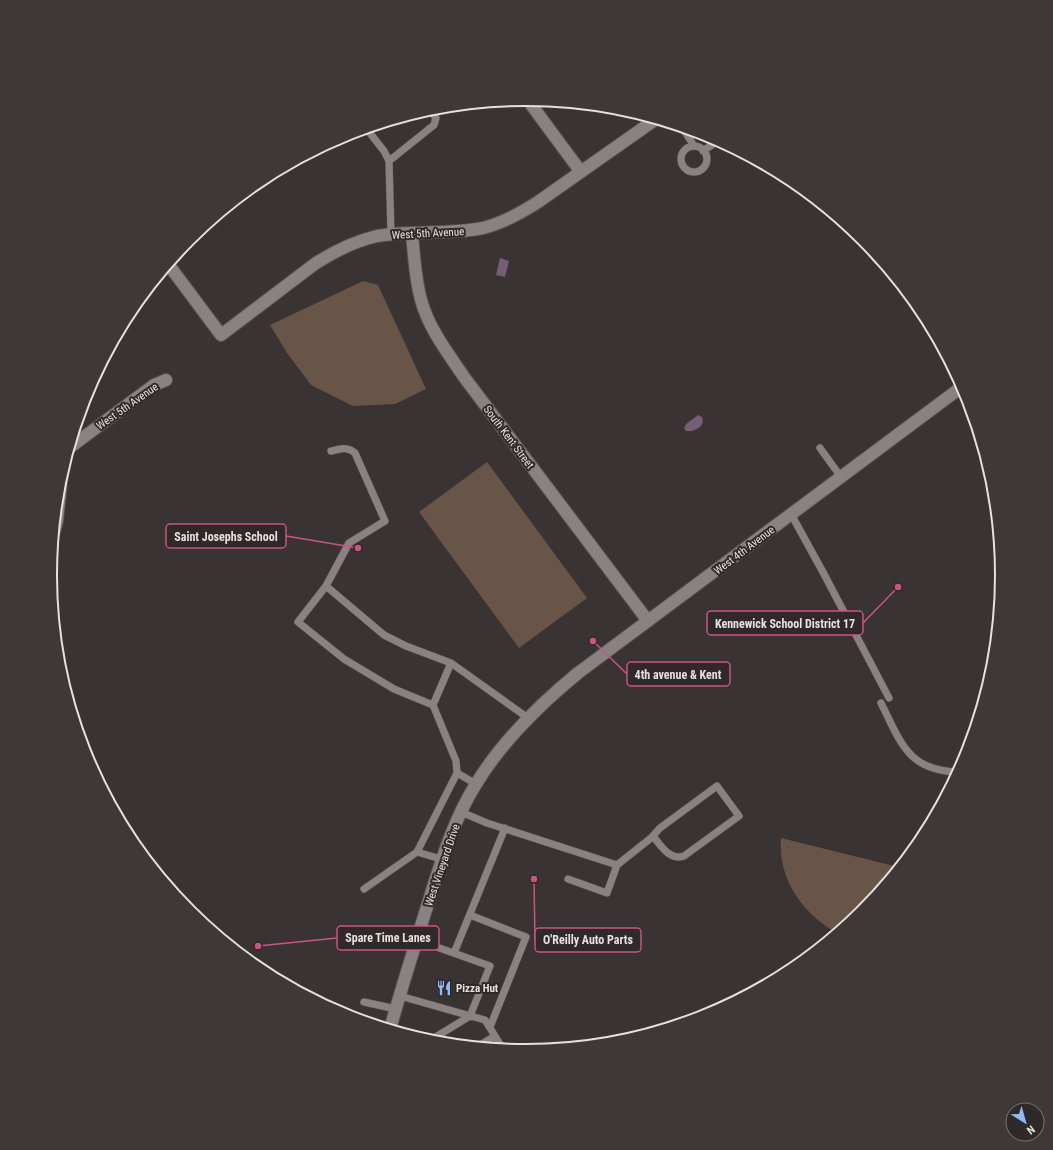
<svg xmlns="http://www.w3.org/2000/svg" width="1053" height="1150" font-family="'Roboto Condensed',sans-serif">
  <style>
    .green { fill: #685548 }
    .water { fill: #745e73 }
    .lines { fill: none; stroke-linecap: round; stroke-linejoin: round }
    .lane-casing { stroke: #575252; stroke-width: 8 }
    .street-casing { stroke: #575252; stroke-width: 14 }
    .secondary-casing { stroke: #575252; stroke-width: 14 }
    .lane { stroke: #898182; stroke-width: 7 }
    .street { stroke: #898182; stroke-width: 12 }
    .secondary { stroke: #898182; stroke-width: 12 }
    .labels { text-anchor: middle; stroke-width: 4; stroke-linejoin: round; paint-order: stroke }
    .street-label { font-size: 11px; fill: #e5e0e1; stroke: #2f2929 }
    .poi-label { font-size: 11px; font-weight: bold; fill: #e5e0e1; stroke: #2f2929; text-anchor: start }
    .rim { fill: none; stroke: #e5e0e1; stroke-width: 2 }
    .leader { fill: none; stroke: #cc5483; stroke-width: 1.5 }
    .callout-dot { fill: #cc5483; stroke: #2f2929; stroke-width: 1.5 }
    .callout { fill: #2f2929; stroke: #cc5483; stroke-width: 1.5 }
    .callout-label { font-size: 12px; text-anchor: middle; font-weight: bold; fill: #e5e0e1 }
  </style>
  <rect width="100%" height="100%" fill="#393333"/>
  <!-- green -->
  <path class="green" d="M363 281 378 285 426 389 395 404 353 406 311 385 287 353 270 325Z
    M487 462 587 598 519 648 419 512Z
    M781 838 898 867V870L863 912 838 933C804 916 777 878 781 838Z"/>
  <!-- water -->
  <path class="water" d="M500 258 509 261 505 277 496 275Z
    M698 415 702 417C706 427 694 432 686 431L684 428 686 424Z"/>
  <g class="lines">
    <!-- lane casing -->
    <g class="lane-casing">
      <path id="lane" d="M682 127 694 146
        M366 128 384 151 389 161 391 234
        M681 159a13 13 0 1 1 26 0a13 13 0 1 1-26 0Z
        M703 151 719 140
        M389 161 434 125 436 118 429 109
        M820 448 841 477
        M331 451C340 449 348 446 355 453L385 521 349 543 326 586 298 622 344 659 394 689 433 705
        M791 514 824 574 889 698
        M326 586 384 635 406 646 451 663 528 718
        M881 703C901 743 908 771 959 772
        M457 773 476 784
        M461 812 487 823 617 865
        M441 859 417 852 457 773 456 761 433 705 451 663
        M568 879 607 893 617 865 651 838 660 828 717 786 739 816 684 856C670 861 661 846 653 836
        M364 889 417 852
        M470 915 526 937 490 1027
        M417 940 490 966 470 1016 429 1041
        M454 953 505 828
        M400 996 485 1020 503 1049
        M364 1002 396 1009
        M477 1047 495 1036"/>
    </g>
    <!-- street casing -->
    <g class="street-casing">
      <path id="street" d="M527 99 581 172
        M412 233C414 256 415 278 421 300 429 329 448 353 464 377L648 621
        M168 264 221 335 316 263C335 251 355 241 377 236 412 230 448 235 483 228 503 223 521 213 538 202L656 119
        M69 448 154 385 166 380
        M54 532 57 521 62 474"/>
    </g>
    <!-- secondary casing -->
    <g class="secondary-casing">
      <path id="secondary" d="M390 1029C401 990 413 952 425 913 439 869 451 824 476 784 502 741 539 705 578 673L963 386"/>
    </g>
    <!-- lane -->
    <use href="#lane" class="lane"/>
    <!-- street -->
    <use href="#street" class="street"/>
    <!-- secondary -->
    <use href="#secondary" class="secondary"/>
  </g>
  <!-- icons -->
  <defs>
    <g id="restaurant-bare" transform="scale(1.2)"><path d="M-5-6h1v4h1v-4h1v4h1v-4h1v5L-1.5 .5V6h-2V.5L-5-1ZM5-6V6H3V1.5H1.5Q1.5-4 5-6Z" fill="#8eb9fc" stroke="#2f2929" stroke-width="2.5" paint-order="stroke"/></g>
  </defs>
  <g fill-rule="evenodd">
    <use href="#restaurant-bare" x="444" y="988"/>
  </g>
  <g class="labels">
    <!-- street labels -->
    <g class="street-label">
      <text transform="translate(428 233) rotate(-3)" y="4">West 5th Avenue</text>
      <text transform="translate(127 406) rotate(-35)" y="4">West 5th Avenue</text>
      <text transform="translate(509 437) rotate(53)" y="4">South Kent Street</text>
      <text transform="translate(744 550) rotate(-37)" y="4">West 4th Avenue</text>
      <text transform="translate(442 865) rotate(-71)" y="4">West Vineyard Drive</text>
    </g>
    <!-- poi labels -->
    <g class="poi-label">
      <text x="456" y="992">Pizza Hut</text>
    </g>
  </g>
  <!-- crop -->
  <path d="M0 0H1053V1150H0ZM57 575a469 469 0 1 1 938 0a469 469 0 1 1-938 0Z" fill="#3e3838" fill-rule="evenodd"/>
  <path class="rim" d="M57 575a469 469 0 1 1 938 0a469 469 0 1 1-938 0Z"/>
  <!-- callouts -->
  <path class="leader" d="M358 548L286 536M898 587L863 623M593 641L627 674M258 946L337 938M534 879L535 940"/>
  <g class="callout-dot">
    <circle cx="358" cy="548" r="4"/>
    <circle cx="898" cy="587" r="4"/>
    <circle cx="593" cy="641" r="4"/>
    <circle cx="258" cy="946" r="4"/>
    <circle cx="534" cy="879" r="4"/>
  </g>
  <g class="callout">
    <rect x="166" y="524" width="120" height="24" rx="4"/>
    <rect x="707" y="611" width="156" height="24" rx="4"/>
    <rect x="627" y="662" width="103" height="24" rx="4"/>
    <rect x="337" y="926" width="102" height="24" rx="4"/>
    <rect x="535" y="928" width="106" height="24" rx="4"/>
  </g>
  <g class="callout-label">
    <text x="226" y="541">Saint Josephs School</text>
    <text x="785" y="628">Kennewick School District 17</text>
    <text x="678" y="679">4th avenue &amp; Kent</text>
    <text x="388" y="942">Spare Time Lanes</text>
    <text x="588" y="944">O'Reilly Auto Parts</text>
  </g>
  <!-- north arrow -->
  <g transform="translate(1025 1122) rotate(143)"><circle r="19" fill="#2f2929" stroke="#787273"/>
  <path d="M0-3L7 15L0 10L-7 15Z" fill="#8eb9fc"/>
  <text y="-6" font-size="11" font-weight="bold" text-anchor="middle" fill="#e5e0e1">N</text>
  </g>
</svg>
